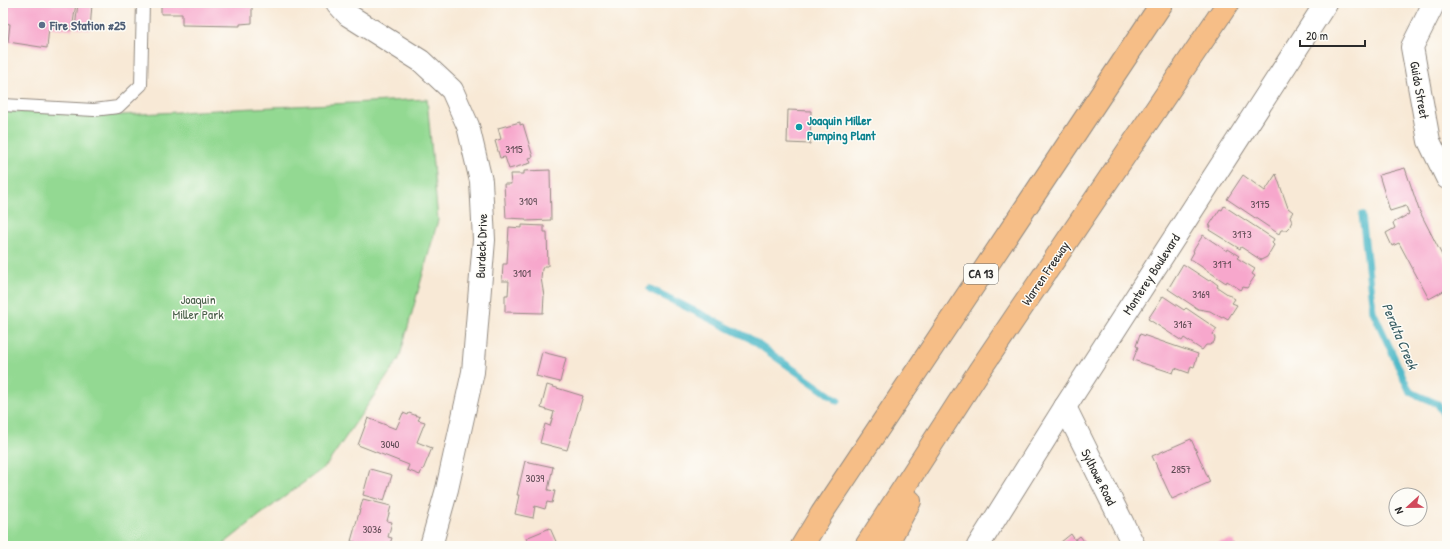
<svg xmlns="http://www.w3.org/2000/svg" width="1450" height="549" font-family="'Patrick Hand',sans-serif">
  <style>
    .green { fill: #93d992; stroke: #5f825e }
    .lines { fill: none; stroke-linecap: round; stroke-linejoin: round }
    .stream { stroke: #4cb8c7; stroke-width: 7 }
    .building { fill: #f7a7cc }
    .service-casing { stroke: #928a80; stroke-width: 14 }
    .minor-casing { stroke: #928a80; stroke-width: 24 }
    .tertiary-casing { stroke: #928a80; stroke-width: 24 }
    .motorway-casing { stroke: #928a80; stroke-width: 24 }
    .service { stroke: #fff; stroke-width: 12 }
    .minor { stroke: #fff; stroke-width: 22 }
    .tertiary { stroke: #fff; stroke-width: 22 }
    .motorway { stroke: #f6be87; stroke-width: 22 }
    .service-dot { fill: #5c6f8a; stroke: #fdfcf7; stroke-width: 1.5 }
    .culture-dot { fill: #0f9aa8; stroke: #fdfcf7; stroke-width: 1.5 }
    .labels { text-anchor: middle; stroke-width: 3; stroke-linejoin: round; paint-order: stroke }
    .number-label { font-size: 11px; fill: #5e4a53 }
    .shield { fill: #fdfcf7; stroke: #6a6a68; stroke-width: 1 }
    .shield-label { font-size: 12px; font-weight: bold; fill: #2b2b2b }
    .service-label { font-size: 13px; font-weight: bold; fill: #4e5e75; stroke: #fdfcf7; text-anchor: start }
    .street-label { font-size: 13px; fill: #2b2b2b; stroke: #fdfcf7 }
    .culture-label { font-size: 13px; font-weight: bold; fill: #0d838f; stroke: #fdfcf7; text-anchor: start }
    .park-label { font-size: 13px; fill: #4a5f4a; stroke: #fdfcf7 }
    .water-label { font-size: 14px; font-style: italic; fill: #375c62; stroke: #fdfcf7 }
  </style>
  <rect width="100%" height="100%" fill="#fdfcf7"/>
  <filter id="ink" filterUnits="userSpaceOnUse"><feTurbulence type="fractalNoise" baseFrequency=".025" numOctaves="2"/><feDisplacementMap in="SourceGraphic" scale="8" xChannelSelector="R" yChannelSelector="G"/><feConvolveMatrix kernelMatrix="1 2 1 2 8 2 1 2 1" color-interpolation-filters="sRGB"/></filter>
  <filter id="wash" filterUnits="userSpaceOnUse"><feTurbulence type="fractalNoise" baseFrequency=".012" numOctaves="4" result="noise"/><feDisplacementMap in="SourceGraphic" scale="16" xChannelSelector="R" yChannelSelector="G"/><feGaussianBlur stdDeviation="0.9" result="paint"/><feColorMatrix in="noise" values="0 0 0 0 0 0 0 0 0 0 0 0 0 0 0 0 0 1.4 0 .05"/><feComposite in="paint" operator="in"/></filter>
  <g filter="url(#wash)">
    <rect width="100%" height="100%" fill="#f8e9d6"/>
    <!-- green -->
    <path class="green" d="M427 99 438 220 399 359 326 466 260 515 221 546H3V111L121 115Z"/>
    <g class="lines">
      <!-- stream -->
      <path class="stream" d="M1362 215 1373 311 1410 392 1438 404 1447 422
        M650 289 749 338 838 401"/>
    </g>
    <g id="blocks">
      <!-- building -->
      <path class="building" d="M8 3H76L72 30 49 27 47 48 8 42 10 24 5 23Z
        M78 3 92 4 90 30 75 28Z
        M161 3H252V23L240 24V26L182 25V14H161Z
        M788 110 811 111 810 144 787 143Z
        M520 122V125L523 124 533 157 529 158 531 163 509 169 505 157 500 158 495 141 501 139 498 128Z
        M1405 168 1419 210 1447 265V289L1429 299 1399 243 1392 246 1386 233 1395 228 1393 223 1409 214 1406 206 1390 211 1379 175Z
        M550 170 551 220 526 221V219L506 218 504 184H511L510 174H524V171Z
        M1276 174 1288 208 1293 212 1290 216 1292 221 1290 226 1286 230H1281L1279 234 1227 199 1243 175 1265 191Z
        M1224 206 1274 239 1272 243 1274 245 1267 257 1261 260 1241 247 1240 249 1209 230 1211 226H1209L1220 209 1222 210Z
        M522 225 544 226V232H547L548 266H544L542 269 541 278 544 296 543 313 505 312V295H508L509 281H502L503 264H507L509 227 522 228Z
        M1203 235 1227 251 1228 249 1239 256 1237 258 1255 269 1252 274 1255 276 1247 288 1243 287 1241 290 1227 281 1226 283 1190 259 1194 252 1193 251Z
        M1183 264 1209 281 1210 279 1218 285 1217 287 1235 299 1232 303 1237 305 1228 319 1223 316 1222 318 1210 311 1198 309 1168 289Z
        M1163 296 1184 310 1186 308 1217 329 1213 334 1215 338 1214 342 1210 345H1206L1202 350 1184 338 1182 341 1148 319Z
        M1140 334 1198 354 1194 367 1191 366 1189 373 1175 368 1173 373 1133 360 1138 347 1136 346Z
        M542 352 566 358 560 382 536 376Z
        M547 385 583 396 567 450 540 443 545 424 550 426 554 412 541 408Z
        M403 413 408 415 409 413 420 417 418 420 425 422 417 442 432 448 423 470 422 469 420 475 407 470 409 465 358 445 368 418 396 429Z
        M1191 439 1210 482 1172 499 1152 456Z
        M525 461 553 467 548 490 555 491 552 503 547 502 545 509 535 506 533 518 515 514 519 495H517Z
        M370 469 392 475 384 501 363 495Z
        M363 499 391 506 387 521 392 522 388 537 392 538 389 546H369L351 541Z
        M550 528 558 546H530L526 538Z
        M1071 534 1075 540 1080 536 1088 546H1056Z
        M1231 540V541H1235V546H1216L1215 543H1219V542Z"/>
    </g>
  </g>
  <g filter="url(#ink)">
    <use href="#blocks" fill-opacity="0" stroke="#928a80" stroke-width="1"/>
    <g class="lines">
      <!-- service casing -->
      <g class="service-casing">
        <path id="service" d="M3 105 94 110 118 107 141 85 143 3"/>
      </g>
      <!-- minor casing -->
      <g class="minor-casing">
        <path id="minor" d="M337 3 348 15 421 61 452 90 468 126 481 181 484 240 473 372 447 489 431 546
          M1434 3 1412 47 1429 141 1447 178
          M1065 407 1134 546"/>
      </g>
      <!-- tertiary casing -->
      <g class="tertiary-casing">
        <path id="tertiary" d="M978 546 1065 407 1326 3"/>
      </g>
      <!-- motorway casing -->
      <g class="motorway-casing">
        <path id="motorway" d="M802 546 822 513 1162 3
          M866 546 979 371 1228 3
          M886 546 910 501"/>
      </g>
      <!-- service -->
      <use href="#service" class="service"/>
      <!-- minor -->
      <use href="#minor" class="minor"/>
      <!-- tertiary -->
      <use href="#tertiary" class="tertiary"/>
      <!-- motorway -->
      <use href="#motorway" class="motorway"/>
    </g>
  </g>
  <!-- markers -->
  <circle class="service-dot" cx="42" cy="25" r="4"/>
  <circle class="culture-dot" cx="799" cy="127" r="4"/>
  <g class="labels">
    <!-- number labels -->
    <g class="number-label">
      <text x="514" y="153">3115</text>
      <text x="528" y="205">3109</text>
      <text x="1260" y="208">3175</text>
      <text x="1242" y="238">3173</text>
      <text x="1222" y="268">3171</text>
      <text x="522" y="277">3101</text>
      <text x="1201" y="298">3169</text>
      <text x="1183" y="328">3167</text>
      <text x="390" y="448">3040</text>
      <text x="1181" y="473">2857</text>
      <text x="535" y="482">3039</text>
      <text x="372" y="533">3036</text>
    </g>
    <!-- shield labels -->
    <rect class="shield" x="964" y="264" width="34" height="20" rx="3"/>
    <g class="shield-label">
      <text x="981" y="278">CA 13</text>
    </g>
    <!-- service labels -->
    <g class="service-label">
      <text x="50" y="30">Fire Station #25</text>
    </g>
    <!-- street labels -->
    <g class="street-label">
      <text transform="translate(1420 90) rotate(80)" y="5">Guido Street</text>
      <text transform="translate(481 246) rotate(-88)" y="5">Burdeck Drive</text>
      <text transform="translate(1045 273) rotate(-56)" y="5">Warren Freeway</text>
      <text transform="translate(1151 274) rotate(-57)" y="5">Monterey Boulevard</text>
      <text transform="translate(1099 477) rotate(63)" y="5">Sylhowe Road</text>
    </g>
    <!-- culture labels -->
    <g class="culture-label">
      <text x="807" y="125">Joaquin Miller<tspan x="807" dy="15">Pumping Plant</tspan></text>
    </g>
    <!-- park labels -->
    <g class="park-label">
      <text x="198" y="304">Joaquin<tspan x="198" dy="15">Miller Park</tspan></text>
    </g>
    <!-- water labels -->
    <g class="water-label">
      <text transform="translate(1400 336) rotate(67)" y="5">Peralta Creek</text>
    </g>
  </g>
  <!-- margin -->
  <rect width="1450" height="549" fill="none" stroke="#fdfcf7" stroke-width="16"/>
  <!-- north arrow -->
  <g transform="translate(1408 507) rotate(248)"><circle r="19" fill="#fdfcf7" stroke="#a9a8a5"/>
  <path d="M0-3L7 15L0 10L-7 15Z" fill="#d1495b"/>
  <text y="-6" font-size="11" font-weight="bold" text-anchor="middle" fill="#2b2b2b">N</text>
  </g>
  <!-- scale -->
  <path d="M1300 40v6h65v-6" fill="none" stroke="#2b2b2b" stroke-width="2"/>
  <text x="1306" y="40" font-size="12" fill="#2b2b2b" stroke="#fdfcf7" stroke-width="3" paint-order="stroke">20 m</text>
</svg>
